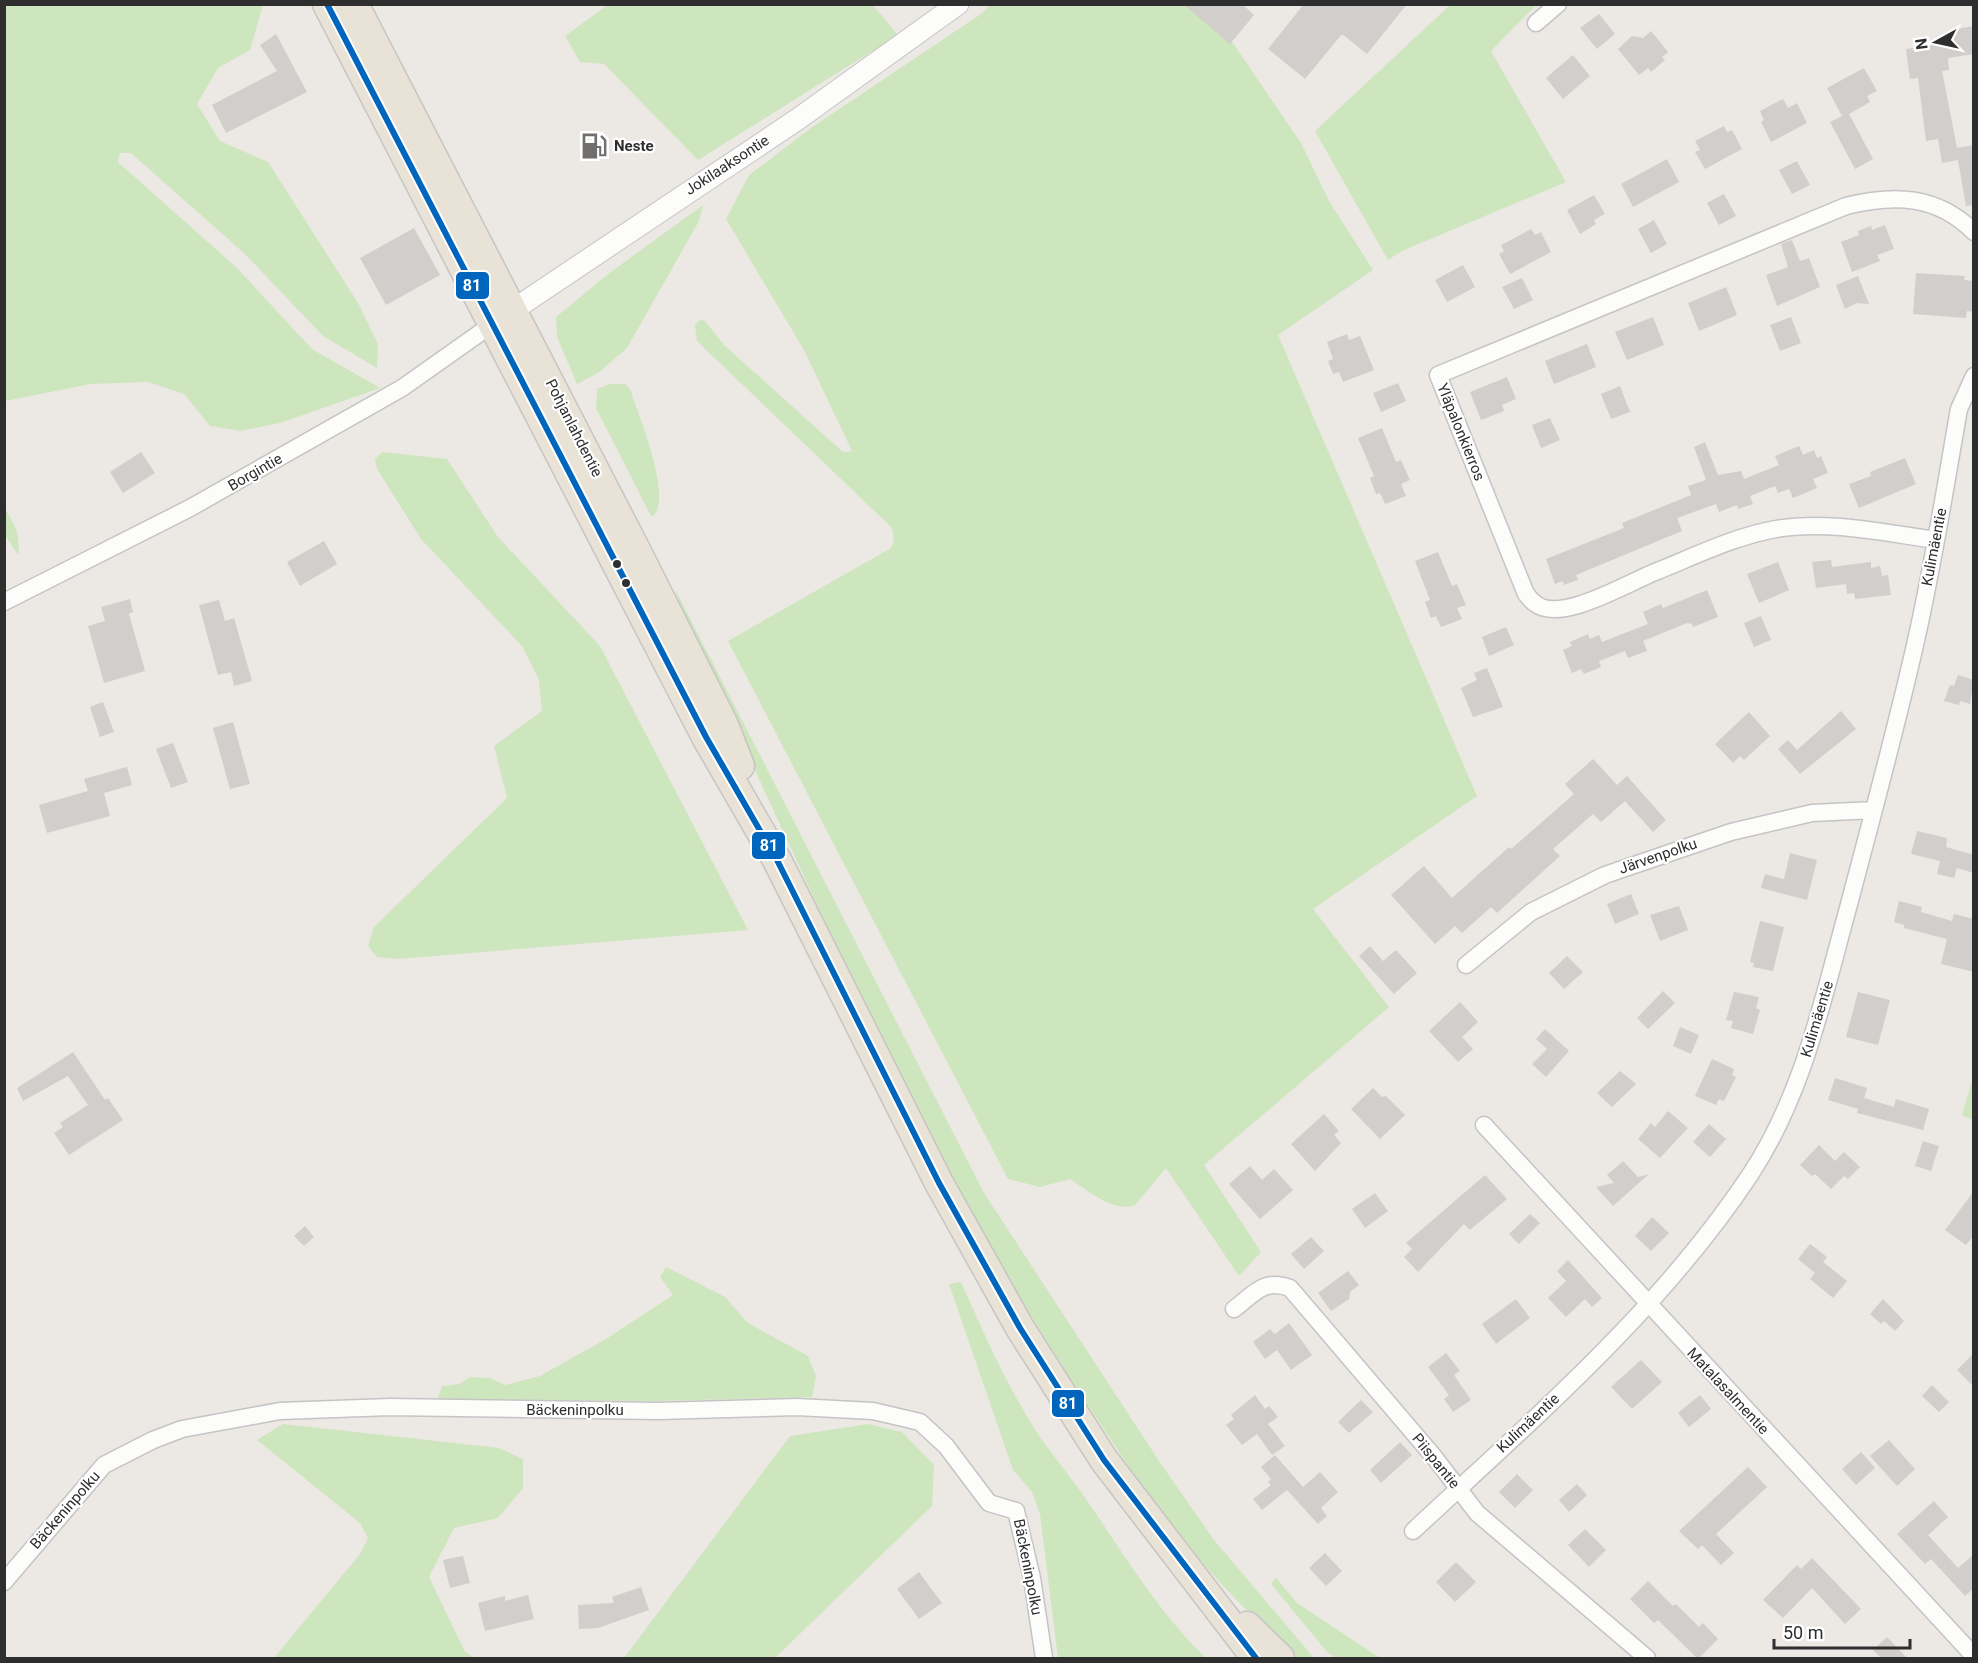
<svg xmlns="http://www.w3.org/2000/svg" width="1978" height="1663" font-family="Roboto,sans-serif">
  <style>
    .green { fill: #cee6be }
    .building { fill: #d1cecb }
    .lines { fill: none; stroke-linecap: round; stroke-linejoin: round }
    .minor-casing { stroke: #c5c4c5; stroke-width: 19 }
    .tertiary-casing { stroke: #c5c4c5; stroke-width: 23 }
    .trunk-casing { stroke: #c6c5c4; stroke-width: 31 }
    .minor { stroke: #fcfcfb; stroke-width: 16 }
    .tertiary { stroke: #fcfcfb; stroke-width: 21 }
    .trunk { stroke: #e9e2d6; stroke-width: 28 }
    .bus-1-casing { stroke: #fff; stroke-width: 10 }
    .bus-1 { stroke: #0065bd; stroke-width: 6 }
    .bus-dot { fill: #2e2e2e; stroke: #fff; stroke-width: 2 }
    .labels { text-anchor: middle; stroke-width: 4.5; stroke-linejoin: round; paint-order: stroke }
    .poi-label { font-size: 15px; font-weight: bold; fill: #2e2e2e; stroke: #fff; text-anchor: start }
    .street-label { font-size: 15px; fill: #2e2e2e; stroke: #fff }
    .line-badge { stroke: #fff; stroke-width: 2 }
    .badge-label { font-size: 16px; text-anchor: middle; font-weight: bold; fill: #fff }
  </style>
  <rect width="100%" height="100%" fill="#ece8e4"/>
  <!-- green -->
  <path class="green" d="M5 4 263 5 250 50 218 68 197 104 220 141 268 162 358 303 378 344 377 368 323 336 246 255 131 153H120L118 162 236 267 312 349 380 388 280 423 240 431 210 426 184 394 148 382 90 384 5 401Z
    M609 4 873 5 898 35 698 160 604 64 580 62 565 36Z
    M991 5H1207L1301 143 1329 201 1373 270 1278 335 1477 796 1313 909 1389 1007 1204 1165 1261 1252 1239 1276 1166 1168 1135 1205C1114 1213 1087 1190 1070 1179L1040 1187 1008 1179 728 641 891 548 894 540 892 528 697 341 695 325 700 320 705 321 724 345 843 452 852 451 804 350 726 219 749 175 811 128 978 16Z
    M1450 5H1536L1491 51 1566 182 1402 251 1388 260 1315 131Z
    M703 205 699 221 627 348 598 373 577 384 557 337 556 317 608 274Z
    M610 384H625L630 389C638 414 672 494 654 515L651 516 596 408 597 389Z
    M382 452 447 459 498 537 600 646 748 930 397 959 377 957 368 946 374 927 507 798 494 746 542 711 539 680 522 646 421 539 377 469 375 459Z
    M5 509C15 524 21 537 18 555L5 535Z
    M675 589 984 1193 1161 1464 1214 1540 1314 1658H1297C1253 1619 1211 1575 1174 1529 1141 1488 1113 1442 1083 1398 920 1152 806 876 681 610Z
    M1973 1077 1974 1120H1973L1962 1115Z
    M666 1267 725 1297 748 1323 808 1356 816 1376 812 1397 659 1401 438 1399 442 1386 459 1384 470 1377 490 1378 505 1385 540 1376 606 1339 673 1295 660 1277Z
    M961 1282C985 1336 1009 1391 1042 1440 1057 1461 1074 1481 1088 1502 1125 1556 1159 1613 1206 1658H1058L1040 1514 1032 1492 1013 1470 949 1284Z
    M283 1424 499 1448 523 1459V1488L498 1518 454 1528 429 1577 465 1652 475 1658H274L360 1554 368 1538 360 1523 257 1440Z
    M868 1424 902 1432 934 1465 932 1506 775 1658H624L790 1436Z
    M1276 1578 1297 1603 1380 1658H1337L1328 1653 1271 1584Z"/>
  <!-- building -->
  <path class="building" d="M1183 4H1242L1254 15 1230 44Z
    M1304 4H1407L1367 54 1342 34 1305 79 1268 49Z
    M1599 14 1615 34 1597 49 1580 28Z
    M1974 26V54L1948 58 1949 70 1942 71 1957 148 1974 145V205L1966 206 1958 160 1942 163 1938 139 1926 141 1918 78 1910 79 1906 49 1953 42 1951 30Z
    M1651 31 1668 52 1662 57 1665 60 1651 72 1648 68 1639 75 1618 49 1632 36 1643 38Z
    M276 34 307 92 226 133 212 105 277 71 260 45Z
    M1573 55 1590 76 1563 99 1546 78Z
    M1864 68 1877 91 1867 96 1870 102 1849 114 1873 159 1855 169 1830 122 1842 116 1827 88Z
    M1783 99 1788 108 1797 103 1807 123 1771 142 1761 122 1764 120 1760 111Z
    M1724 126 1727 132 1732 130 1742 149 1705 169 1695 152 1700 150 1695 141Z
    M1667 159 1679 182 1633 207 1621 184Z
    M1797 161 1810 185 1792 194 1779 170Z
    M1724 194 1736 216 1719 225 1707 203Z
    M1594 195 1605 214 1594 220 1596 224 1580 234 1567 210Z
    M1654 220 1667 244 1651 253 1638 229Z
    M1885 225 1894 249 1877 255 1880 261 1852 272 1841 242 1859 235 1858 231 1871 226 1872 230Z
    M414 228 440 275 386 305 360 258Z
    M1531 229 1535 235 1541 232 1551 252 1510 274 1499 254 1504 251 1501 245Z
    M1792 240 1800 261 1809 258 1820 287 1777 306 1766 275 1788 267 1781 244Z
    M1463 265 1475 287 1447 302 1435 280Z
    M1916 273 1965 276 1964 280 1974 281V312L1967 311 1966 318 1913 314Z
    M1858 276 1869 304 1857 303 1845 309 1836 285Z
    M1522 278 1533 300 1514 309 1502 287Z
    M1726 287 1737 315 1699 331 1688 303Z
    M1653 317 1664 345 1627 360 1615 332Z
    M1791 317 1801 343 1780 351 1770 325Z
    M1347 334 1349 340 1360 336 1374 370 1343 382 1339 372 1333 374 1328 361 1333 359 1327 342Z
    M1587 344 1596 367 1554 384 1545 361Z
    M1507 377 1516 399 1502 405 1504 411 1481 420 1470 392Z
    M1398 383 1406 401 1381 412 1373 393Z
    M1620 386 1630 412 1611 419 1601 394Z
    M1550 418 1560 440 1541 448 1532 425Z
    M1382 428 1396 462 1401 460 1410 480 1401 484 1406 496 1385 504 1380 493 1376 494 1370 478 1374 476 1358 438Z
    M1705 442 1718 475 1741 471 1744 479 1779 465 1775 456 1799 446 1803 455 1814 450 1817 458 1821 456 1828 473 1813 479 1817 488 1793 498 1789 489 1778 493 1775 486 1750 496 1753 504 1738 509 1737 505 1719 512 1716 504 1677 518 1682 531 1576 575 1578 580 1564 585 1563 581 1555 584 1546 559 1624 528 1622 523 1691 495 1688 486 1706 480 1694 447Z
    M141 452 155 473 123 493 110 472Z
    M1905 458 1916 484 1859 508 1849 484 1871 476 1870 472Z
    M324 541 337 564 300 586 287 562Z
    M1438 552 1452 586 1457 584 1466 605 1457 608 1462 619 1441 627 1436 616 1431 618 1425 602 1430 600 1415 561Z
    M1831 560 1832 567 1871 562V568L1880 566 1882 576 1888 575 1891 595 1855 599 1854 593 1847 594 1846 584 1816 588 1812 562Z
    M1778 562 1789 590 1759 603 1747 574Z
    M1707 590 1718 617 1693 627 1692 624 1687 623 1643 641 1647 651 1628 658 1625 651 1599 661 1601 667 1584 674 1581 669 1572 673 1563 650 1572 646 1570 642 1588 634 1590 639 1599 635 1602 642 1648 624 1643 612 1661 604 1663 608Z
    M130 599 133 612 129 614 145 671 104 683 88 626 105 621 101 607Z
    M219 600 225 621 234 618 252 681 234 686 231 672 218 675 199 605Z
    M1761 616 1771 640 1754 647 1744 623Z
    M1506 627 1514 645 1489 656 1482 637Z
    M1487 668 1503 707 1473 717 1461 688 1477 680 1474 673Z
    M1958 675 1974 680 1970 704 1960 701 1959 705 1944 701 1950 685 1954 686Z
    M103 702 114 732 100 737 90 707Z
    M1841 711 1856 729 1800 774 1778 749 1788 740 1797 750Z
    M1749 712 1770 736 1744 760 1740 756 1733 763 1715 744Z
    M233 722 250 784 230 789 213 728Z
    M173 743 188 782 171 788 156 749Z
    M1593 759 1617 785 1627 776 1666 820 1653 832 1625 801 1601 822 1593 814 1553 849 1560 856 1497 913 1491 907 1462 933 1455 926 1435 944 1391 895 1424 866 1452 898 1509 847 1511 849 1574 794 1565 784Z
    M127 767 132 785 104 793 110 816 47 833 39 805 88 791 84 779Z
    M1917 831 1947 838 1946 847 1974 855V873L1957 868 1954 878 1937 874 1940 861 1911 854Z
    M1790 853 1817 860 1807 900 1761 888 1765 874 1784 879Z
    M1631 894 1639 914 1615 924 1607 904Z
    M1899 901 1922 907 1921 912 1952 921 1954 914 1974 919V972L1941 964 1947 939 1904 928V925L1894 922Z
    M1679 906 1688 930 1660 941 1650 915Z
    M1760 921 1784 927 1773 971 1753 967 1754 963 1750 962Z
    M1370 946 1383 961 1396 950 1417 973 1394 994 1359 956Z
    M1567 956 1583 972 1564 989 1549 973Z
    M1663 991 1675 1003 1648 1029 1637 1018Z
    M1734 992 1759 997 1756 1008 1760 1010 1753 1034 1731 1028 1733 1021 1726 1020Z
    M1858 992 1890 1000 1878 1045 1846 1037Z
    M1460 1002 1478 1022 1462 1037 1473 1049 1458 1062 1429 1031Z
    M1680 1027 1699 1035 1691 1054 1673 1046Z
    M1545 1029 1569 1051 1546 1077 1532 1064 1547 1049 1536 1039Z
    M73 1052 105 1100 108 1098 123 1120 69 1155 54 1133 63 1127 60 1123 88 1105 68 1076 23 1101 17 1088Z
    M1712 1059 1734 1069 1732 1075 1736 1077 1724 1101 1719 1099 1716 1105 1695 1096Z
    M1620 1071 1636 1084 1612 1107 1597 1093Z
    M1835 1078 1867 1088 1864 1098 1894 1107 1896 1099 1929 1109 1923 1130 1857 1113 1858 1109 1828 1100Z
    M1373 1088 1382 1097 1386 1096 1405 1115 1380 1139 1351 1109Z
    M1668 1111 1688 1128 1660 1158 1638 1139 1651 1123 1655 1127Z
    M1324 1114 1339 1131 1334 1135 1341 1143 1315 1171 1291 1144Z
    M1709 1124 1726 1139 1710 1157 1693 1142Z
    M1923 1141 1939 1146 1931 1171 1915 1166Z
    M1819 1145 1835 1161 1844 1152 1860 1167 1848 1179 1844 1176 1831 1189 1815 1174 1812 1176 1800 1165Z
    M1623 1161 1638 1177 1649 1174 1613 1206 1596 1187 1614 1183 1607 1175Z
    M1250 1166 1262 1180 1274 1169 1293 1190 1260 1219 1229 1184Z
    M1485 1175 1507 1199 1470 1230 1464 1224 1418 1272 1404 1257 1412 1249 1406 1243Z
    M1974 1191V1235L1966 1245 1945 1230Z
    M1375 1193 1388 1211 1365 1228 1352 1209Z
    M1530 1214 1540 1223 1519 1244 1509 1234Z
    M1652 1217 1669 1233 1651 1251 1635 1236Z
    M305 1226 314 1237 304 1246 294 1236Z
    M1311 1237 1324 1251 1304 1269 1291 1254Z
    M1810 1244 1827 1257 1823 1262 1847 1281 1833 1298 1810 1279 1815 1273 1798 1259Z
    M1568 1260 1602 1298 1592 1307 1585 1299 1566 1317 1548 1298 1566 1281 1557 1271Z
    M1348 1271 1359 1285 1350 1292 1349 1299 1331 1311 1318 1293Z
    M1516 1299 1530 1318 1496 1344 1482 1324Z
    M1883 1299 1904 1321 1895 1331 1884 1321 1881 1324 1870 1314Z
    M1289 1323 1312 1355 1291 1370 1277 1350 1265 1359 1253 1342 1270 1329 1275 1334Z
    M1446 1353 1460 1371 1454 1375 1471 1400 1453 1412 1444 1399 1449 1395 1428 1367Z
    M1974 1353V1387L1957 1370Z
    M1641 1360 1662 1382 1632 1409 1611 1387Z
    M1932 1385 1949 1402 1939 1412 1922 1396Z
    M1255 1395 1265 1409 1269 1406 1278 1417 1268 1424 1285 1446 1272 1455 1257 1434 1242 1445 1226 1425 1234 1419 1231 1415Z
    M1700 1395 1711 1409 1689 1427 1678 1413Z
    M1361 1400 1373 1412 1349 1433 1338 1422Z
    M1889 1440 1915 1469 1897 1486 1870 1456Z
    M1400 1442 1412 1455 1381 1483 1370 1470Z
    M1861 1452 1875 1468 1856 1485 1842 1469Z
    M1275 1455 1303 1487 1320 1472 1338 1492 1321 1508 1327 1516 1318 1524 1287 1490 1262 1510 1253 1499 1271 1485 1268 1482 1271 1479 1261 1467Z
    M1748 1467 1767 1487 1716 1534 1734 1553 1721 1565 1702 1545 1698 1549 1679 1531Z
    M1517 1474 1533 1490 1515 1508 1499 1492Z
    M1577 1484 1587 1495 1569 1512 1559 1500Z
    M1934 1501 1948 1517 1928 1535 1958 1568 1974 1554V1588L1965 1596 1931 1559 1925 1564 1897 1534Z
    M1585 1529 1606 1550 1589 1567 1568 1545Z
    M1325 1553 1342 1571 1326 1586 1309 1568Z
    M463 1556 470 1583 450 1588 443 1560Z
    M1812 1558 1861 1609 1845 1624 1812 1588 1783 1618 1763 1600 1797 1565 1801 1569Z
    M1456 1562 1476 1582 1455 1602 1436 1582Z
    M919 1572 942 1603 919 1619 897 1589Z
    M1648 1581 1673 1606 1676 1604 1699 1627 1703 1623 1718 1639 1698 1659 1658 1620 1654 1623 1630 1599Z
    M641 1587 649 1610 598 1628 579 1629 578 1605 614 1603 612 1597Z
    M528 1595 534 1619 485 1631 478 1603 505 1596V1601Z
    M1887 1637 1908 1659H1882L1873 1650Z"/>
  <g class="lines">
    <!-- minor casing -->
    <g class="minor-casing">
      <path id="minor" d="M1536 23 1558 4
        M1936 540C1885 533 1828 520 1776 529 1736 536 1697 555 1660 570 1632 580 1562 624 1536 604 1532 602 1529 597 1526 594L1438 375 1846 206C1894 194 1937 195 1974 232
        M4 602 190 508 402 388 494 323
        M1466 965 1531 912 1605 875 1731 832 1812 813 1874 810
        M1484 1125 1974 1656
        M1234 1309C1254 1294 1264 1278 1290 1288L1435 1458 1477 1513 1647 1658
        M1413 1531C1532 1420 1659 1312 1750 1175 1803 1095 1823 999 1848 908 1871 821 1895 733 1915 645 1933 567 1945 488 1959 409L1974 376
        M4 1582 104 1465 153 1440 182 1429 280 1411 390 1407 658 1411 797 1407 873 1411 920 1422 946 1446 989 1503 1016 1511 1032 1578 1044 1658"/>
    </g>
    <!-- tertiary casing -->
    <g class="tertiary-casing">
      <path id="tertiary" d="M501 318 798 119 958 4"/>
    </g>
    <!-- trunk casing -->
    <g class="trunk-casing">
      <path id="trunk" d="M327 4 706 737 777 860 939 1183 1020 1328 1104 1460 1256 1658
        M354 4 636 550 724 725 740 766
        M1247 1626 1280 1658"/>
    </g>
    <!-- minor -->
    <use href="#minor" class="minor"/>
    <!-- tertiary -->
    <use href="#tertiary" class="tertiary"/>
    <!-- trunk -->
    <use href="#trunk" class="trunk"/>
    <!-- bus-1 casing -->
    <g class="bus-1-casing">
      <path id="bus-1" d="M327 4 706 737 777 860 939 1183 1020 1328 1104 1460 1256 1658"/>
    </g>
    <!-- bus-1 -->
    <use href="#bus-1" class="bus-1"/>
  </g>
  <!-- icons -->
  <defs>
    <g id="fuel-bare" transform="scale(2.07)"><path d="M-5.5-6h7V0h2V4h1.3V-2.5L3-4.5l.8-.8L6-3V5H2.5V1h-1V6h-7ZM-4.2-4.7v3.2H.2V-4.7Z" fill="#706f6e" stroke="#fff" stroke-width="2.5" paint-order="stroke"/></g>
  </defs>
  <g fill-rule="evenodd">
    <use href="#fuel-bare" x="594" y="146"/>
  </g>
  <!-- markers -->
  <g class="bus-dot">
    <circle cx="617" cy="564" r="5"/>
    <circle cx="626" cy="583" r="5"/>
  </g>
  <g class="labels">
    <!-- poi labels -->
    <g class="poi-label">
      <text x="614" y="151">Neste</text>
    </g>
    <!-- street labels -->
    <g class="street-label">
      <text transform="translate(727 165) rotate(-33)" y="5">Jokilaaksontie</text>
      <text transform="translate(574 428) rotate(63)" y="5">Pohjanlahdentie</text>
      <text transform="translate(1461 432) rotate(68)" y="5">Yläpalonkierros</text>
      <text transform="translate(255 472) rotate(-30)" y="5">Borgintie</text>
      <text transform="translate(1934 547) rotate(-79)" y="5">Kulimäentie</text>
      <text transform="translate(1658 856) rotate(-19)" y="5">Järvenpolku</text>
      <text transform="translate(1817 1019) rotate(-73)" y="5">Kulimäentie</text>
      <text transform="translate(1728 1391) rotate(47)" y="5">Matalasalmentie</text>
      <text x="575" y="1415">Bäckeninpolku</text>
      <text transform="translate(1528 1423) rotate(-43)" y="5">Kulimäentie</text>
      <text transform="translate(1436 1461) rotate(51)" y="5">Piispantie</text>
      <text transform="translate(65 1510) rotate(-49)" y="5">Bäckeninpolku</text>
      <text transform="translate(1028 1567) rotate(79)" y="5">Bäckeninpolku</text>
    </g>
  </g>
  <g class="line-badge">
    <rect x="455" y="271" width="35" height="29" rx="6" fill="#0065bd"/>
    <rect x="751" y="831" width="35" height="29" rx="6" fill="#0065bd"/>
    <rect x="1051" y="1389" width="34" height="29" rx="6" fill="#0065bd"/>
  </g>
  <g class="badge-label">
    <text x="472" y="291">81</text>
    <text x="769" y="851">81</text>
    <text x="1068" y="1409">81</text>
  </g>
  <!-- border -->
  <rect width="1978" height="1663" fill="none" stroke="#2e2e2e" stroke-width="12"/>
  <!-- north arrow -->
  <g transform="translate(1936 42) rotate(262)" stroke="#ffffff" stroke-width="4.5" paint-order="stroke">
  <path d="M0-4.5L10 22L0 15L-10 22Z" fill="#2e2e2e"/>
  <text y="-9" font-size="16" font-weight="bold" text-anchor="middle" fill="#2e2e2e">N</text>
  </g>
  <!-- scale -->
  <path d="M1774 1639v9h136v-9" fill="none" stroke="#2e2e2e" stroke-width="3"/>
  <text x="1783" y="1639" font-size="18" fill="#2e2e2e" stroke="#ffffff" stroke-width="4.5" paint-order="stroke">50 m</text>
</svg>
